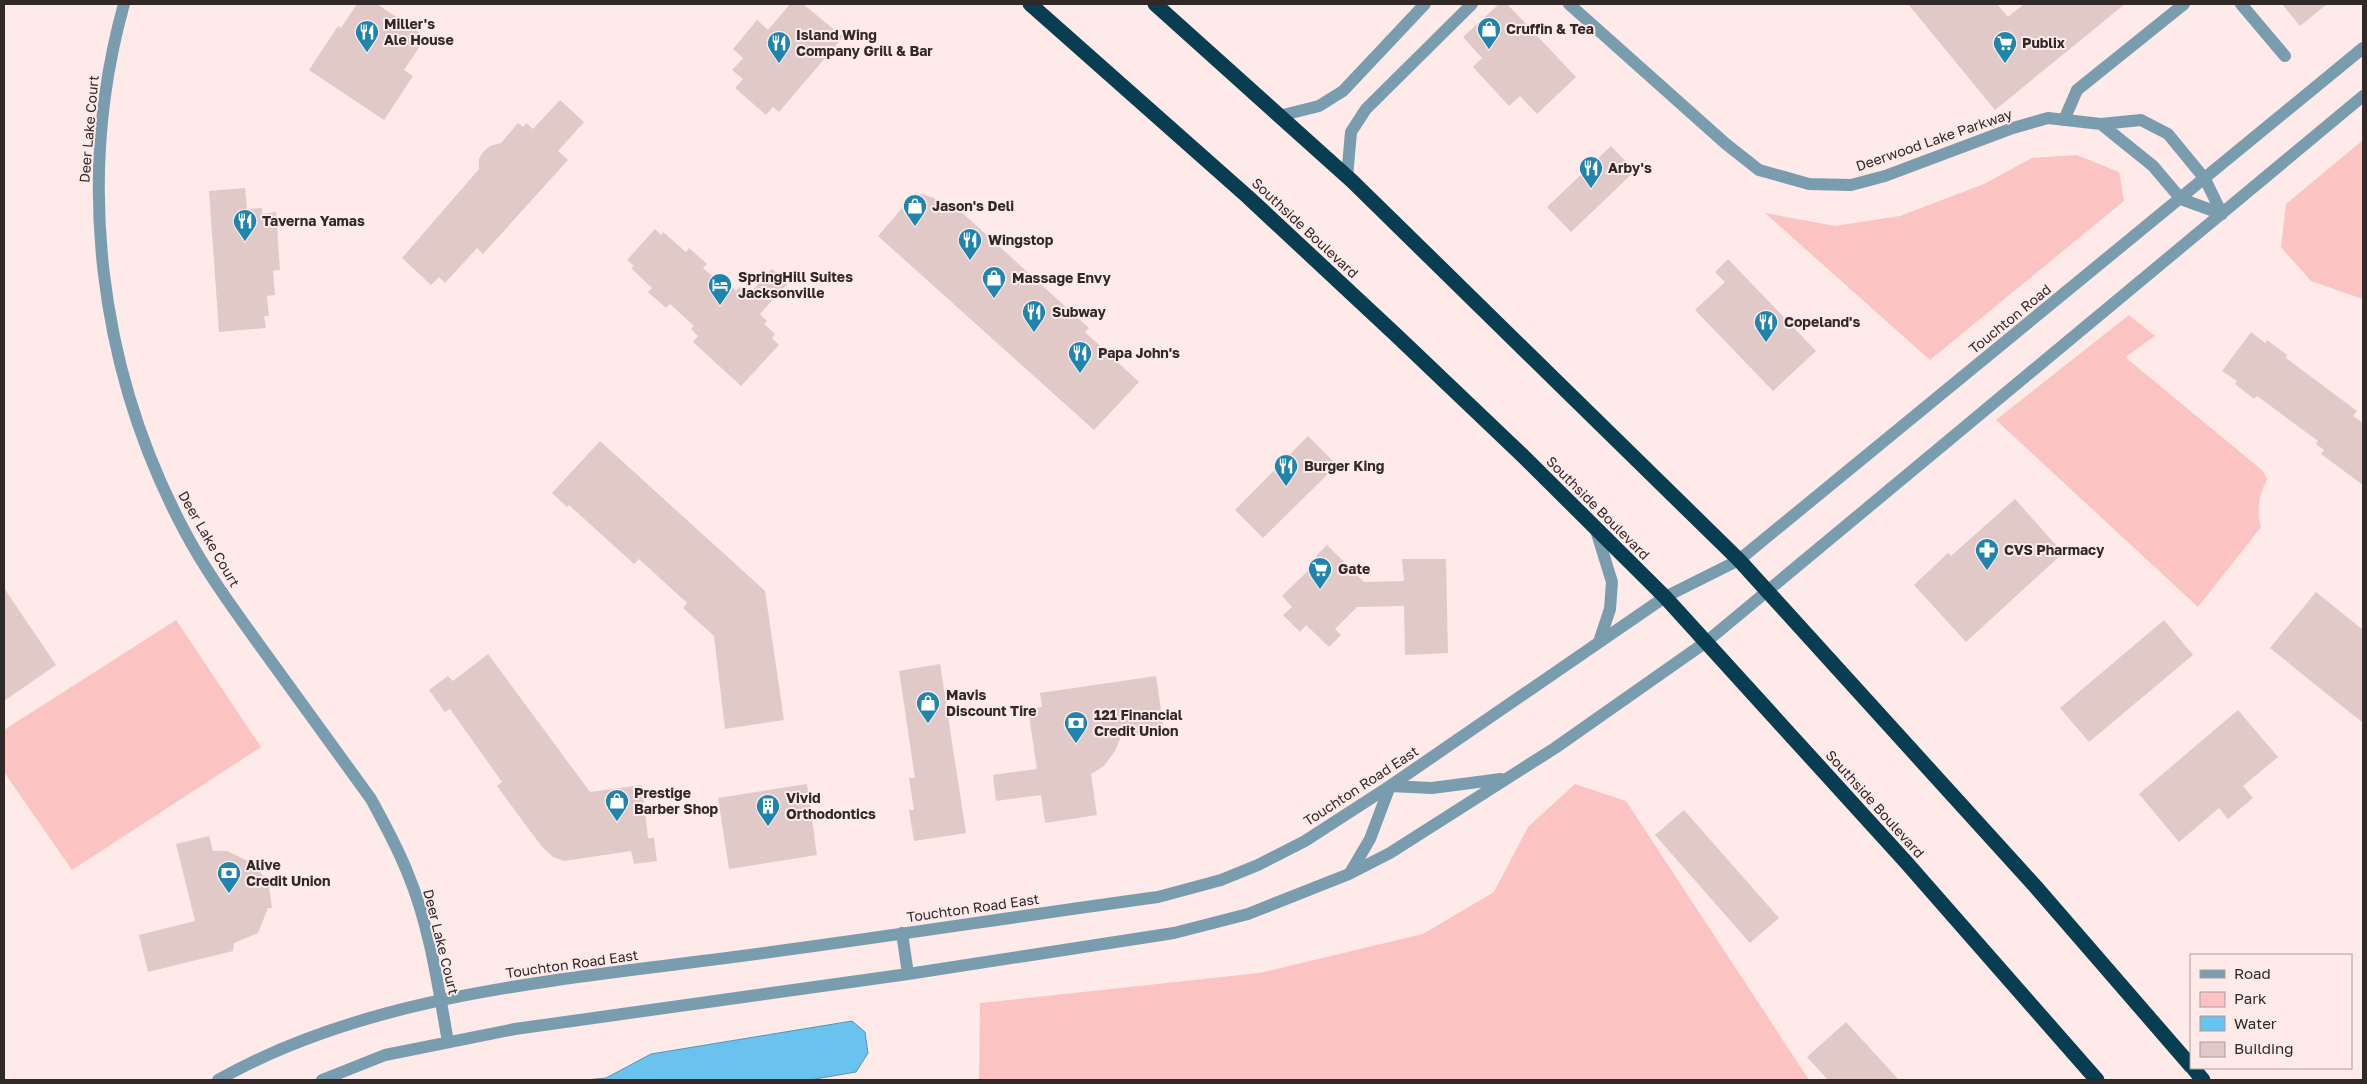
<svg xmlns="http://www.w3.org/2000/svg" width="2367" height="1084" font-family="'Golos Text',sans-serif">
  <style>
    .green { fill: #fbc4c2 }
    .water { fill: #6ac3ef; stroke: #5994b3 }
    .building { fill: #e1c9c8 }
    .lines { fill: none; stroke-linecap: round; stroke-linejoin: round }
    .minor { stroke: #799daf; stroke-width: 12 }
    .highway { stroke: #083d52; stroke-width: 15 }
    .labels { text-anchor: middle; stroke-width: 4; stroke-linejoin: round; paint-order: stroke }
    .poi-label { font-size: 14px; font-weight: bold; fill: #312828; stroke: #fdeae9; text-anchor: start }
    .street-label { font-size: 14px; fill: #312828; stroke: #fdeae9 }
  </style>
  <rect width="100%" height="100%" fill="#fdeae9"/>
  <!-- green -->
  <path class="green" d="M2363 140V299L2311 281 2281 247 2286 204Z
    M2077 155 2119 172 2124 201 1930 360 1765 213 1835 226 1900 216 1984 184 2032 158Z
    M2129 315 2155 336 2125 357 2263 471 2267 479C2259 496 2256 509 2261 527L2198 607 1996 420Z
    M176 620 261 747 72 870 4 772V730Z
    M1575 784 1626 801 1809 1080H979L980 1003 1259 973 1423 934 1494 892 1528 827Z"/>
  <!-- water -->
  <path class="water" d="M852 1021 865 1032 868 1053 856 1072 809 1080H586L606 1078 651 1054Z"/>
  <!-- building -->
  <path class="building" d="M357 4H377L426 37 404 70 413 76 384 120 309 70 338 26 341 28Z
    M790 4H803L843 37 779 112 773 107 766 115 735 88 743 79 732 70 743 58 733 49 757 20 768 30Z
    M1499 4H1507L1576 77 1537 114 1520 96 1509 106 1473 67 1482 58 1463 37Z
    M1908 4H1997L2008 17 2024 4H2125L1995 110Z
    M2282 4H2327L2300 26Z
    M560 100 584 122 558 151 568 160 483 254 477 248 445 283 439 277 431 285 402 258 479 169V159L483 152 490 146 501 143 518 123 523 127 526 123 533 129Z
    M1611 146 1635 171 1571 232 1547 207Z
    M245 188 247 209 262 208V214L276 212 280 270 273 271 275 295 267 296 269 316H264L266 328 219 332 209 191Z
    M921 194 934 198 952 213 957 208 1089 328 1085 332 1139 382 1094 430 878 236 911 198Z
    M655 229 661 235 663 232 686 252 689 248 707 264 703 268 726 288 729 285 736 291 739 287 748 295 772 269 788 283 760 314 767 321 764 324 775 334 772 338 779 345 741 386 693 342 698 336 691 329 694 326 670 304 666 308 648 292 652 288 631 268 634 266 627 260Z
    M1728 259 1816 351 1773 391 1695 310 1725 282 1715 272Z
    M2251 332 2265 343 2267 340 2287 355 2286 358 2357 411 2353 416 2363 423V485L2321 454 2324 450 2316 444 2318 441 2257 396 2254 399 2235 384 2237 381 2222 371Z
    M1308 436 1337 465 1263 538 1235 510Z
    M600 441 765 591 784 720 725 729 714 636 683 608 687 603 639 559 634 564 569 505 567 507 552 493Z
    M2015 499 2063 553 1966 642 1914 585 1948 553 1951 556Z
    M1327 545 1364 582 1404 581 1402 559H1446L1448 653 1405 655 1404 606 1357 607 1335 629 1341 635 1329 647 1306 625 1300 632 1283 615 1292 607 1282 596 1319 560 1316 556Z
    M4 588 56 665 4 701Z
    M2316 592 2363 630V723L2270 648Z
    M2164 620 2193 655 2089 742 2060 708Z
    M488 654 590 792 642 785 648 838H654L657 861 634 864 631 851 564 861 553 857 542 847 497 786 502 782 450 709 445 712 429 690 448 676 453 681Z
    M940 664 966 833 914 841 909 810H914L909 778H915L899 671Z
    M1156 676 1164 731 1121 737 1115 751 1104 766 1091 774 1097 815 1045 823 1041 795 996 801 993 775 1037 769 1028 709 1042 707 1040 693Z
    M2238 710 2278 757 2243 786 2253 798 2228 819 2219 808 2179 842 2139 794Z
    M807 784 817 855 729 869 718 798Z
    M1684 810 1779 918 1750 943 1655 835Z
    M209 836 213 851H227L250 862 268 880 272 908H268L258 933 234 943 233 951 148 972 139 935 195 921 176 844Z
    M1846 1022 1899 1080H1828L1807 1057Z"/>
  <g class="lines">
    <!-- minor -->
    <path class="minor" d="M124 4C75 179 99 370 184 530 206 572 235 611 263 650 299 700 335 749 371 799 384 823 398 848 408 874 430 927 438 986 448 1042
      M1569 4 1726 144 1759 170 1809 184 1851 185 1885 176 2013 128 2048 118 2101 124 2141 120 2168 134 2205 179 2222 214
      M2241 4 2285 56
      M1279 116 1319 106 1343 91 1425 4
      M2064 120 2077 90 2184 4
      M2101 124 2153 166 2181 199 2222 214
      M1347 177 1351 132 1366 109 1472 4
      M1595 527 1612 582 1610 609 1599 642
      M1350 873 1370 839 1390 786 1432 788 1501 779
      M902 933 908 974
      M218 1080C361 999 533 983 694 962 849 943 1003 918 1158 897L1221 880 1258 865 1305 841 1390 786 1665 597 1739 560 2363 48
      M322 1080 385 1055 515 1029 908 974 1174 933 1248 914 1349 874 1390 853 1555 748 1706 642 2363 96"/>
    <!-- highway -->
    <path class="highway" d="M1030 4 1248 197 1396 335 1522 455 1665 597 1905 861 2097 1080
      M1155 4 1352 181 1739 560 2035 886 2191 1066
      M2193 1068 2203 1080"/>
  </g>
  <!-- icons -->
  <defs>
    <g id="shop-pin" transform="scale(1.25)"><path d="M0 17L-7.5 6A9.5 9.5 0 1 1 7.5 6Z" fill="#1f84ae" stroke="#fdeae9"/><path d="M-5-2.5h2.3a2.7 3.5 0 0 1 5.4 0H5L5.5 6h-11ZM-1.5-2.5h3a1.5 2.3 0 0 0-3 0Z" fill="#fff"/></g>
    <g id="restaurant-pin" transform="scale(1.25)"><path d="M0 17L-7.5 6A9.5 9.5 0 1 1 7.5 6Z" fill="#1f84ae" stroke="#fdeae9"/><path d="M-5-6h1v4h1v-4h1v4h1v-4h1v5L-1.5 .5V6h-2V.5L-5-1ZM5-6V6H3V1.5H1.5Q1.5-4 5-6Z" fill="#fff"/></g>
    <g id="supermarket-pin" transform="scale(1.25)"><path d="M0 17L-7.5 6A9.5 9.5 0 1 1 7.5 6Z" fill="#1f84ae" stroke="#fdeae9"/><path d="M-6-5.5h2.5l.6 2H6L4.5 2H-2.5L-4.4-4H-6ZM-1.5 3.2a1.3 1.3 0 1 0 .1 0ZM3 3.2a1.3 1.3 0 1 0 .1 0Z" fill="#fff"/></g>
    <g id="hotel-pin" transform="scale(1.25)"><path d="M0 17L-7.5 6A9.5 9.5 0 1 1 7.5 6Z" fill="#1f84ae" stroke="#fdeae9"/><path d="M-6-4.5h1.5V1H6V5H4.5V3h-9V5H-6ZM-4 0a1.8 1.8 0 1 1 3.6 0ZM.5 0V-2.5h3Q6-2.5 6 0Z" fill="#fff"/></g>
    <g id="pharmacy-pin" transform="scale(1.25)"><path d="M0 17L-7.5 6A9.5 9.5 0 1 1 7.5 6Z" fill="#1f84ae" stroke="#fdeae9"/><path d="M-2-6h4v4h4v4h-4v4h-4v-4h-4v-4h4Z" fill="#fff"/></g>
    <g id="bank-pin" transform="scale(1.25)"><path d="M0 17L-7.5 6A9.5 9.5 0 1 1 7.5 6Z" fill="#1f84ae" stroke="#fdeae9"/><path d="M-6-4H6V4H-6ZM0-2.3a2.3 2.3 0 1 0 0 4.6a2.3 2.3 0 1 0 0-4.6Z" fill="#fff"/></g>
    <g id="building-pin" transform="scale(1.25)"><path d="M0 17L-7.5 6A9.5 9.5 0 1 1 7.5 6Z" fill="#1f84ae" stroke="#fdeae9"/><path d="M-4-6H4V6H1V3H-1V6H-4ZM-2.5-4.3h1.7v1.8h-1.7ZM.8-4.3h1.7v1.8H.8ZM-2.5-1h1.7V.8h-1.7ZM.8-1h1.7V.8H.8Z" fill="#fff"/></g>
  </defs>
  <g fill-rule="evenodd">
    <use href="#shop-pin" x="1489" y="29"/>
    <use href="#restaurant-pin" x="367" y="32"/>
    <use href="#restaurant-pin" x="779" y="43"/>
    <use href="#supermarket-pin" x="2005" y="43"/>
    <use href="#restaurant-pin" x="1591" y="168"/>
    <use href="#shop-pin" x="915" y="206"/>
    <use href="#restaurant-pin" x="245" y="221"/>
    <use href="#restaurant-pin" x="970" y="240"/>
    <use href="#shop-pin" x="994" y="278"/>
    <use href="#hotel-pin" x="720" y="285"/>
    <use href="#restaurant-pin" x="1034" y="312"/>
    <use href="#restaurant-pin" x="1766" y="322"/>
    <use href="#restaurant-pin" x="1080" y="353"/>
    <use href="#restaurant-pin" x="1286" y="466"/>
    <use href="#pharmacy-pin" x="1987" y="550"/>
    <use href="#supermarket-pin" x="1320" y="569"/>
    <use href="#shop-pin" x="928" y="703"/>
    <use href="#bank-pin" x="1076" y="723"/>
    <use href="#shop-pin" x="617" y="801"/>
    <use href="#building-pin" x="768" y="806"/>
    <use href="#bank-pin" x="229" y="873"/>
  </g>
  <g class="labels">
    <!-- poi labels -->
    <g class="poi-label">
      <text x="384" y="29">Miller's<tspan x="384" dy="16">Ale House</tspan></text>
      <text x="1506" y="34">Cruffin &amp; Tea</text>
      <text x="796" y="40">Island Wing<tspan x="796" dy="16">Company Grill &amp; Bar</tspan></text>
      <text x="2022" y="48">Publix</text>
      <text x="1608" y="173">Arby's</text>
      <text x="932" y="211">Jason's Deli</text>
      <text x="262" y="226">Taverna Yamas</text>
      <text x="988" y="245">Wingstop</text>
      <text x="738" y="282">SpringHill Suites<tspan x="738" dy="16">Jacksonville</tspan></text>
      <text x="1012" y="283">Massage Envy</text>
      <text x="1052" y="317">Subway</text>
      <text x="1784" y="327">Copeland's</text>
      <text x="1098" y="358">Papa John's</text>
      <text x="1304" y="471">Burger King</text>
      <text x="2004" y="555">CVS Pharmacy</text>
      <text x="1338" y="574">Gate</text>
      <text x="946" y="700">Mavis<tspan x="946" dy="16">Discount Tire</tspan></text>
      <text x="1094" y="720">121 Financial<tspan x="1094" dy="16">Credit Union</tspan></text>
      <text x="634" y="798">Prestige<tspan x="634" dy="16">Barber Shop</tspan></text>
      <text x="786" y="803">Vivid<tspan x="786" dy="16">Orthodontics</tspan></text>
      <text x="246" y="870">Alive<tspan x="246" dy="16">Credit Union</tspan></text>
    </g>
    <!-- street labels -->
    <g class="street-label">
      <text transform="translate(89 129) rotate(-85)" y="5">Deer Lake Court</text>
      <text transform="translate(1934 140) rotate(-19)" y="5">Deerwood Lake Parkway</text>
      <text transform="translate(1305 228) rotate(43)" y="5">Southside Boulevard</text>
      <text transform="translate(2010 319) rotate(-39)" y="5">Touchton Road</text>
      <text transform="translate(1598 508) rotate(45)" y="5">Southside Boulevard</text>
      <text transform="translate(209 539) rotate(60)" y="5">Deer Lake Court</text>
      <text transform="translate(1361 786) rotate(-33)" y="5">Touchton Road East</text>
      <text transform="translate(1875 804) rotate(48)" y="5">Southside Boulevard</text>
      <text transform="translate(973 908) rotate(-8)" y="5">Touchton Road East</text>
      <text transform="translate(441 942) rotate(76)" y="5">Deer Lake Court</text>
      <text transform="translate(572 964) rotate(-8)" y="5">Touchton Road East</text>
    </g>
  </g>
  <!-- border -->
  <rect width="2367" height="1084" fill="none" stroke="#312828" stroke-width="10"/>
  <!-- legend -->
  <rect x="2190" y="954" width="162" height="115" fill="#fdeae9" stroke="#ab9c9c"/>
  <rect x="2200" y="970" width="25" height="8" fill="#799daf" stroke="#ab9c9c"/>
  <text x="2234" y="979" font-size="15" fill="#312828">Road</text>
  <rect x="2200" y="992" width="25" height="15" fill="#fbc4c2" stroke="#ab9c9c"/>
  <text x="2234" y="1004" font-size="15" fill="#312828">Park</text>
  <rect x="2200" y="1016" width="25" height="15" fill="#6ac3ef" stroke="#ab9c9c"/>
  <text x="2234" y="1029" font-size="15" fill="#312828">Water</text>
  <rect x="2200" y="1042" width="25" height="15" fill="#e1c9c8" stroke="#ab9c9c"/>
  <text x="2234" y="1054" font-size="15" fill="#312828">Building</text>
</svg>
